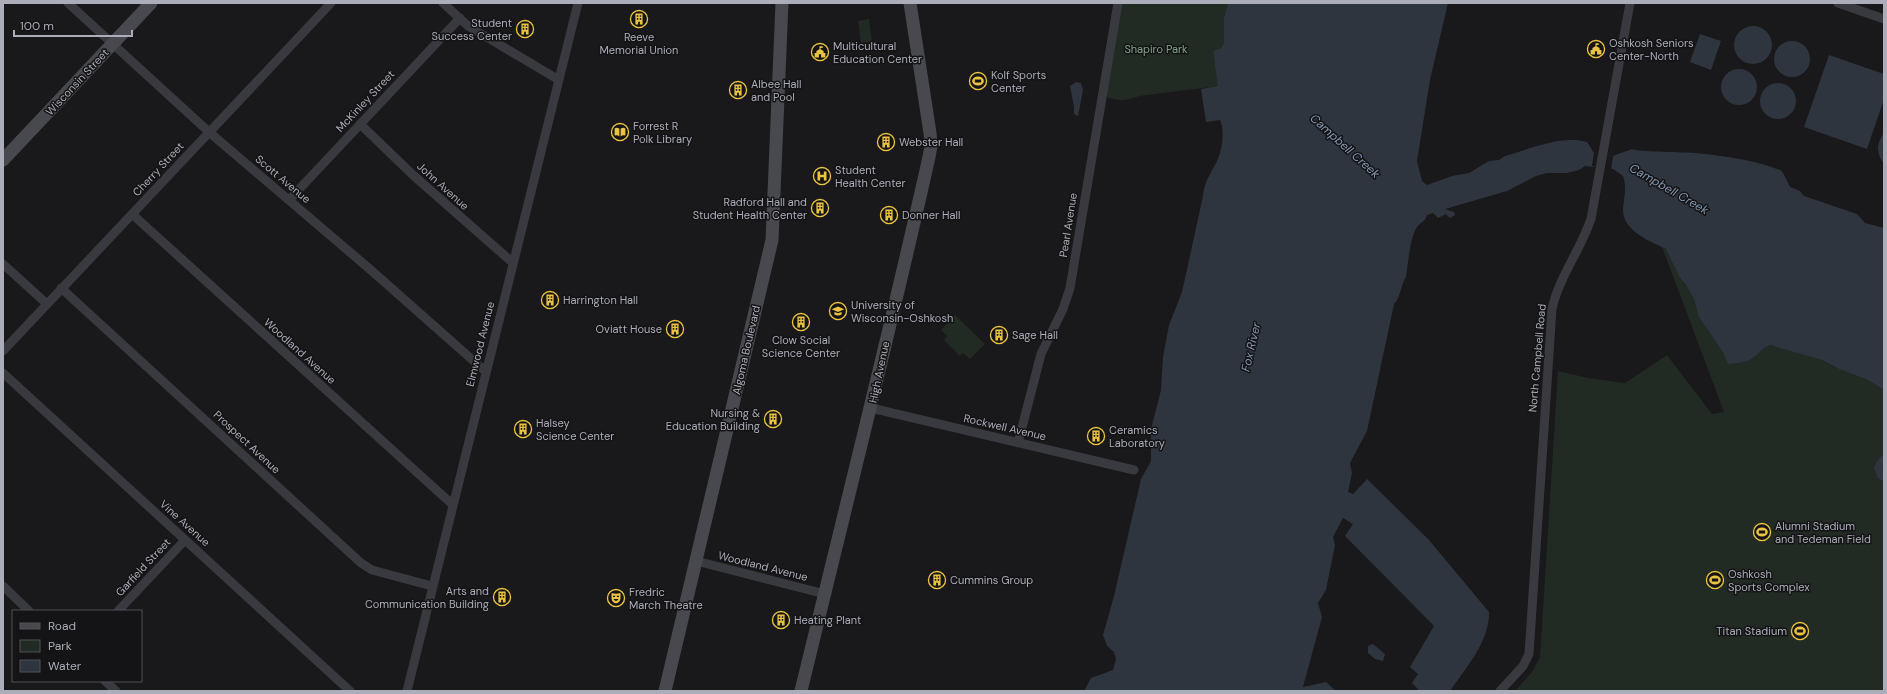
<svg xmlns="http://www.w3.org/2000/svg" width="1887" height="694" font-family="'DM Sans',sans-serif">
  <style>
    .green { fill: #222a24 }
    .water { fill: #2f353e }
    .pier { fill: #19181a }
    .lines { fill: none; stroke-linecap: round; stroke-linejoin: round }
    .street { stroke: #393a3f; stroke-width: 9 }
    .secondary { stroke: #48494f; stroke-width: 13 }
    .labels { text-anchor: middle; stroke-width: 3; stroke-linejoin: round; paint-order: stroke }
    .poi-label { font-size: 11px; fill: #abaeb9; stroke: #141315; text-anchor: start }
    .park-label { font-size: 11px; fill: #83a389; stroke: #141315 }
    .street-label { font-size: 11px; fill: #abaeb9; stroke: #141315 }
    .water-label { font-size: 12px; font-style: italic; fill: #8498b2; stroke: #141315 }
  </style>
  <rect width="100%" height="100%" fill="#19181a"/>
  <!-- green -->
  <path class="green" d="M1118 3H1228L1224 17V43L1221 48 1213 52 1219 86 1139 96C1125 102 1115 101 1102 95Z
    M869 19 872 42 861 43 858 21Z
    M1662 247 1668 251 1680 278 1691 292 1707 329 1724 354 1753 357 1764 347 1770 345 1784 348 1822 360 1839 369 1868 380 1884 390V453L1877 461 1878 478 1884 482V691H1515L1532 672 1540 657 1558 371 1588 378 1625 383 1667 355 1712 414 1724 412Z
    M955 315 985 344 970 359 963 353 960 356 944 340 947 336 941 330Z"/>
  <!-- water -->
  <path class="water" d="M1228 3H1448L1430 80 1417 161 1422 181 1427 185 1452 176 1469 173 1489 161 1499 160 1505 156C1530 149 1561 135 1587 142L1594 153 1613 156 1632 149C1637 152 1685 152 1695 153 1720 155 1760 161 1782 171L1790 187 1800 191 1804 196 1857 214 1865 223 1884 228V390L1868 380 1839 369 1822 360 1770 345C1762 348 1760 353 1754 357 1746 363 1737 363 1728 364L1724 354 1699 317 1694 299 1686 285 1680 278 1666 249C1651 242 1622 231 1623 209 1624 197 1627 188 1623 176L1613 169 1585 166 1579 170 1567 173H1547L1536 176 1507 191 1445 209 1454 212 1455 215 1450 218 1446 214 1438 218 1433 213 1427 215C1425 222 1421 222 1417 227 1410 237 1408 264 1406 277 1400 286 1402 295 1394 304L1367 431 1350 463 1352 473 1348 492 1353 494 1367 479 1429 540 1489 612C1490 641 1465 669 1450 691H1420L1412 683 1418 674 1410 667 1434 626 1345 536 1353 524 1343 518 1333 537 1335 545 1326 590 1318 603 1322 617 1303 687 1326 682 1336 691H1084L1091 678 1113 670 1116 659 1114 652 1107 646 1103 635 1114 596 1141 479 1151 461V429L1161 390 1163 357 1169 325 1182 292 1203 196C1204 182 1211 173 1217 161 1222 151 1225 130 1220 120L1206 122 1201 89 1218 86 1213 51 1221 48 1224 43V17Z
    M1734 45a19 19 0 1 1 38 0a19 19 0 1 1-38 0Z
    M1700 34 1721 41 1711 70 1690 62Z
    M1774 59a18 18 0 1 1 36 0a18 18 0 1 1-36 0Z
    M1829 55 1884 74V99L1867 149 1804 127Z
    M1721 87a18 18 0 1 1 36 0a18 18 0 1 1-36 0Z
    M1076 82 1081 83 1083 90 1078 116 1074 114V107L1070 86Z
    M1760 101a18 18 0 1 1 36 0a18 18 0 1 1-36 0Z
    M1884 133V164C1876 154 1876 143 1884 133Z
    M1884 453V482L1878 478 1874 468 1877 461Z
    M1373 644 1385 654 1383 661 1375 659 1368 653V646Z"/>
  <!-- pier -->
  <path class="pier" d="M1594 153 1613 156 1611 170 1592 166Z"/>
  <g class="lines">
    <!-- street -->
    <path class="street" d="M68 3 209 132 372 271 485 371
      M443 3 468 26 559 80
      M1838 3 1884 19
      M360 124 413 175 513 263
      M289 200 460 18
      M132 214 453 505
      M3 264 47 304
      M61 288 361 563 372 570 432 586
      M3 351 331 3
      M3 373 350 691
      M871 408 1134 470
      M1018 443 1041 354 1063 309 1070 288 1118 3
      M696 561 825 594
      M3 586 29 611
      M118 611 185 540
      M105 681 116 691
      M407 691 578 3
      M1500 691 1523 666 1529 654 1552 309C1559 277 1580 251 1591 219L1630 3"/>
    <!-- secondary -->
    <path class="secondary" d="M3 160 151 3
      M665 691 772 240 782 3
      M801 691C844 513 889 336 929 157L931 146 930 133 910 3"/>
  </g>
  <!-- icons -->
  <defs>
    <g id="building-ring" transform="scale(0.9)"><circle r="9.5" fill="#141315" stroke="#e9c341" stroke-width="1.5"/><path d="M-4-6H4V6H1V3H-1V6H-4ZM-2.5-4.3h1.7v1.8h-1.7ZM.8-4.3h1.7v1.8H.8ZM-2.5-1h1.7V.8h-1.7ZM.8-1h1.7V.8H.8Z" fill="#e9c341"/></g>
    <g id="civic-ring" transform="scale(0.9)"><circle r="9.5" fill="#141315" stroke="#e9c341" stroke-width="1.5"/><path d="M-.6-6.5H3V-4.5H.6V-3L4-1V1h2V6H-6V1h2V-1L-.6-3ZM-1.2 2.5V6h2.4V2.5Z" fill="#e9c341"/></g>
    <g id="stadium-ring" transform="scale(0.9)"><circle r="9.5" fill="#141315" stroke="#e9c341" stroke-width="1.5"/><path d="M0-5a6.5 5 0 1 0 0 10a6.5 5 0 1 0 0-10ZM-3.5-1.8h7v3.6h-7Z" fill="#e9c341"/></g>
    <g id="library-ring" transform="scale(0.9)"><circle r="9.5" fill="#141315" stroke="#e9c341" stroke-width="1.5"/><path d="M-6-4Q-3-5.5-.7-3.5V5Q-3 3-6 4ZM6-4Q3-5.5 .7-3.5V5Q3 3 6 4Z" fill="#e9c341"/></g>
    <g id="hospital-ring" transform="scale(0.9)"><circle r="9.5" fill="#141315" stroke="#e9c341" stroke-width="1.5"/><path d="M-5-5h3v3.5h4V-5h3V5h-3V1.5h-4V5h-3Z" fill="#e9c341"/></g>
    <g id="university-ring" transform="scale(0.9)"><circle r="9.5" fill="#141315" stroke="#e9c341" stroke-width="1.5"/><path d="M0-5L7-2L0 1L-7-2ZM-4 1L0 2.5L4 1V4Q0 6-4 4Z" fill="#e9c341"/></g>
    <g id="theatre-ring" transform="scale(0.9)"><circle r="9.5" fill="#141315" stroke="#e9c341" stroke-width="1.5"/><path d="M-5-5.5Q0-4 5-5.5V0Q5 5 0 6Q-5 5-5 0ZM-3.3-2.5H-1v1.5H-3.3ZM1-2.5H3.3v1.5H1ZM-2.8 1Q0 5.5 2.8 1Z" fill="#e9c341"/></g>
  </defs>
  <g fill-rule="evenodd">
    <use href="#building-ring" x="639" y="19"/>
    <use href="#building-ring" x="525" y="29"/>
    <use href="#civic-ring" x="1596" y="49"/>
    <use href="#civic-ring" x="820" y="52"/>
    <use href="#stadium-ring" x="978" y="81"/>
    <use href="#building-ring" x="738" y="90"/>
    <use href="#library-ring" x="620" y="132"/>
    <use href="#building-ring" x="886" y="142"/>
    <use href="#hospital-ring" x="822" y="176"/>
    <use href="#building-ring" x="820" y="208"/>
    <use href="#building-ring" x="889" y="215"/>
    <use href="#building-ring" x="550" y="300"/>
    <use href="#university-ring" x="838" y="311"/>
    <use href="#building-ring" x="801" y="322"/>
    <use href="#building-ring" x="675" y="329"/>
    <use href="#building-ring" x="999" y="335"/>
    <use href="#building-ring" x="773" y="419"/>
    <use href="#building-ring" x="523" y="429"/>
    <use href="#building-ring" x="1096" y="436"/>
    <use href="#stadium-ring" x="1762" y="532"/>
    <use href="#building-ring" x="937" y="580"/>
    <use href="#stadium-ring" x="1715" y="580"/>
    <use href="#building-ring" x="502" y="597"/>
    <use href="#theatre-ring" x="616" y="598"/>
    <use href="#building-ring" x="781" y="620"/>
    <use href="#stadium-ring" x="1800" y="631"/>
  </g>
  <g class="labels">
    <!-- poi labels -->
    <g class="poi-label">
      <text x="512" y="27" text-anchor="end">Student<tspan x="512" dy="13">Success Center</tspan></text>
      <text x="639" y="41" text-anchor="middle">Reeve<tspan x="639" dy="13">Memorial Union</tspan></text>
      <text x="1609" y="47">Oshkosh Seniors<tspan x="1609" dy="13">Center-North</tspan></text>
      <text x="833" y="50">Multicultural<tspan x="833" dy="13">Education Center</tspan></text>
      <text x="991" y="79">Kolf Sports<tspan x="991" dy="13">Center</tspan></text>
      <text x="751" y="88">Albee Hall<tspan x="751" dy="13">and Pool</tspan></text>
      <text x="633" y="130">Forrest R<tspan x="633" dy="13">Polk Library</tspan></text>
      <text x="899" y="146">Webster Hall</text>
      <text x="835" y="174">Student<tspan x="835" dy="13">Health Center</tspan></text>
      <text x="807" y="206" text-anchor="end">Radford Hall and<tspan x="807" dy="13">Student Health Center</tspan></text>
      <text x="902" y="219">Donner Hall</text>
      <text x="563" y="304">Harrington Hall</text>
      <text x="851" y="309">University of<tspan x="851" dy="13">Wisconsin-Oshkosh</tspan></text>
      <text x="662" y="333" text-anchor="end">Oviatt House</text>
      <text x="1012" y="339">Sage Hall</text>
      <text x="801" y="344" text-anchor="middle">Clow Social<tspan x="801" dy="13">Science Center</tspan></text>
      <text x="760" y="417" text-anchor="end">Nursing &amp;<tspan x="760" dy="13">Education Building</tspan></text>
      <text x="536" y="427">Halsey<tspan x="536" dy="13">Science Center</tspan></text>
      <text x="1109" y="434">Ceramics<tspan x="1109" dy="13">Laboratory</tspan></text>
      <text x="1775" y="530">Alumni Stadium<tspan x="1775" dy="13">and Tedeman Field</tspan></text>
      <text x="1728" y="578">Oshkosh<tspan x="1728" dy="13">Sports Complex</tspan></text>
      <text x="950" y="584">Cummins Group</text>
      <text x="489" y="595" text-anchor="end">Arts and<tspan x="489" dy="13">Communication Building</tspan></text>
      <text x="629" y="596">Fredric<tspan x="629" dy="13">March Theatre</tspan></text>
      <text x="794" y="624">Heating Plant</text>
      <text x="1787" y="635" text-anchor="end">Titan Stadium</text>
    </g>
    <!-- park labels -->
    <g class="park-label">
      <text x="1156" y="53">Shapiro Park</text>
    </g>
    <!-- street labels -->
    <g class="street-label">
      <text transform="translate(77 82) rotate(-47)" y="4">Wisconsin Street</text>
      <text transform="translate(365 101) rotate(-47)" y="4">McKinley Street</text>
      <text transform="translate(158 169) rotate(-47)" y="4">Cherry Street</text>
      <text transform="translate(283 179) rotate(40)" y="4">Scott Avenue</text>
      <text transform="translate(443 186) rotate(42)" y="4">John Avenue</text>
      <text transform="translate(1068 225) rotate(-81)" y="4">Pearl Avenue</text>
      <text transform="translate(480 344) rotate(-76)" y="4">Elmwood Avenue</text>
      <text transform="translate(746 350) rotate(-77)" y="4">Algoma Boulevard</text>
      <text transform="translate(300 351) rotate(42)" y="4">Woodland Avenue</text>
      <text transform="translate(1537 358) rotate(-85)" y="4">North Campbell Road</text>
      <text transform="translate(879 372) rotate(-78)" y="4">High Avenue</text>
      <text transform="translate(1005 427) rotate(13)" y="4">Rockwell Avenue</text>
      <text transform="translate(247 442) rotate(43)" y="4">Prospect Avenue</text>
      <text transform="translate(185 523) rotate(42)" y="4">Vine Avenue</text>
      <text transform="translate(763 566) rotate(14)" y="4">Woodland Avenue</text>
      <text transform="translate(143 567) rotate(-47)" y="4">Garfield Street</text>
    </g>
    <!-- water labels -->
    <g class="water-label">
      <text transform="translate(1345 146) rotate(42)" y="4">Campbell Creek</text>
      <text transform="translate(1669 189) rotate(30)" y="4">Campbell Creek</text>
      <text transform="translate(1251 347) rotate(-77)" y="4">Fox River</text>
    </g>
  </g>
  <!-- border -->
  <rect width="1887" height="694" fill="none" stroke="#abaeb9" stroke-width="8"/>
  <!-- legend -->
  <rect x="12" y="610" width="130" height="72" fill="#141315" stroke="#505157"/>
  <rect x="20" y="623" width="20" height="6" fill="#48494f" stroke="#505157"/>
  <text x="48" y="630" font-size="12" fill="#abaeb9">Road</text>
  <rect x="20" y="640" width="20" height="12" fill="#222a24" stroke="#505157"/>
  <text x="48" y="650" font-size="12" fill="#abaeb9">Park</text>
  <rect x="20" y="660" width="20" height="12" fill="#2f353e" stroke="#505157"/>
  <text x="48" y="670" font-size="12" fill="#abaeb9">Water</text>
  <!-- scale -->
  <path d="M14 30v6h118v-6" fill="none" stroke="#abaeb9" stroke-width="2"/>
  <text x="20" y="30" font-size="12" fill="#abaeb9" stroke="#141315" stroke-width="3" paint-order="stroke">100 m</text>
</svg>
